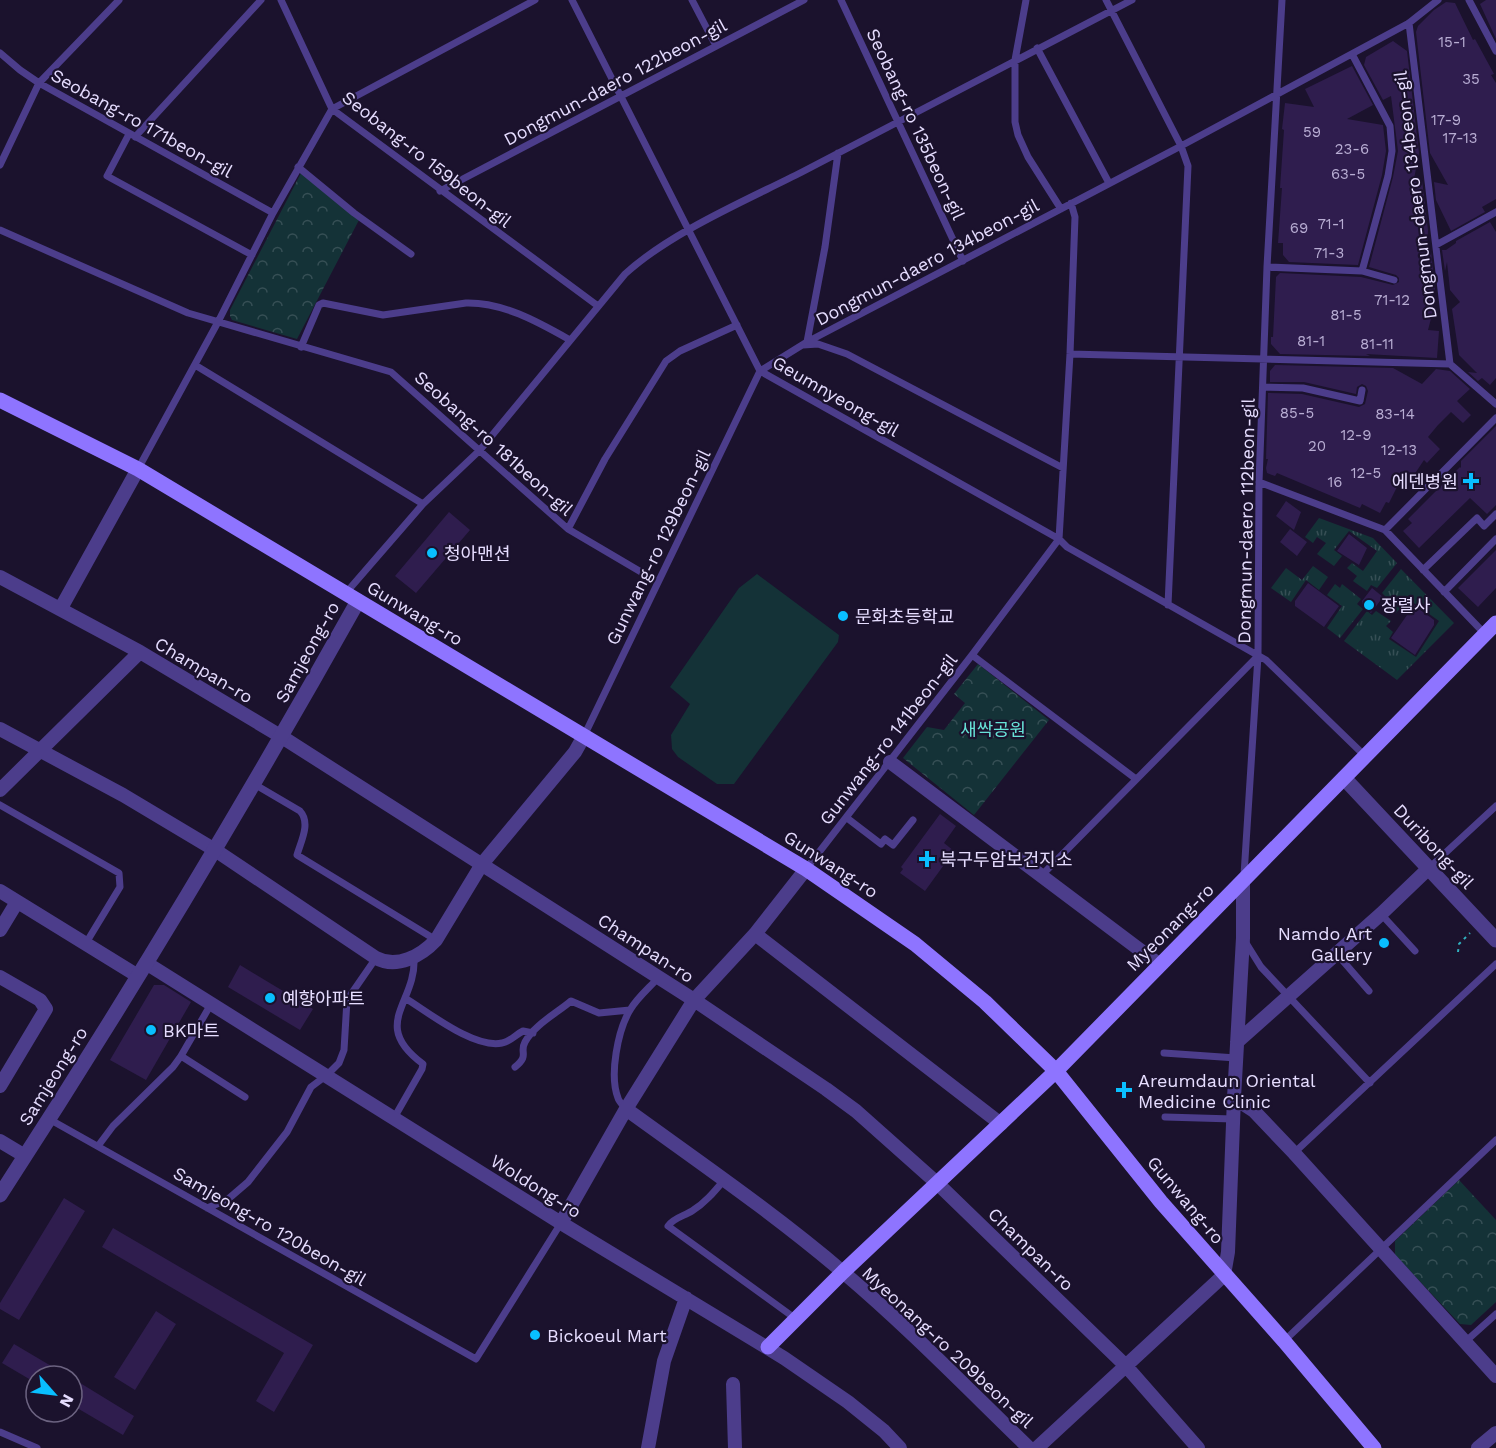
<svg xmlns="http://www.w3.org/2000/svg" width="1496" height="1448" font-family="'Work Sans','Noto Sans KR',sans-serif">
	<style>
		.grass { fill: url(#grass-tufts) }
		.park { fill: url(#park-crowns) }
		.pitch { fill: #143237 }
		.building { fill: #2f1d4e }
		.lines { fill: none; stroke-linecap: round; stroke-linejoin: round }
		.path { stroke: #31b1bf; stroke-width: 2; stroke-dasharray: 3 4.5; stroke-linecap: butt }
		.service { stroke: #4c3d8b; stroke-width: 7 }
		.minor { stroke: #4c3d8b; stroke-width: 14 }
		.tertiary { stroke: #4c3d8b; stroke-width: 15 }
		.secondary { stroke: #8e74ff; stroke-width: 15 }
		.poi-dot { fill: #09bfff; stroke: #1b122d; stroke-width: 2 }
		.labels { text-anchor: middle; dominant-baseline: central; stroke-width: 4.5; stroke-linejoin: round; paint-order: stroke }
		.number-label { font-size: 15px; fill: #b8add3 }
		.street-label { font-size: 18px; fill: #e6ddff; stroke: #1b122d }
		.poi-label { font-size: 18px; fill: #e6ddff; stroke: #1b122d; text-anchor: start }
		.park-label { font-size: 18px; fill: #67e2d7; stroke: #1b122d }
	</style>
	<defs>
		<pattern id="grass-tufts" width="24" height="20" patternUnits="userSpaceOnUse" patternTransform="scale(1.5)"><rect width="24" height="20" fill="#143237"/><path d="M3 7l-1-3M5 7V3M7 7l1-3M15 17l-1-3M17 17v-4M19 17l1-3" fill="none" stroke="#364f55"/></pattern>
		<pattern id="park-crowns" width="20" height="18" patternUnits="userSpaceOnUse" patternTransform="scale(1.5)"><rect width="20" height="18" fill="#143237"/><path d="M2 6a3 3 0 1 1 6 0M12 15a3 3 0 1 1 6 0" fill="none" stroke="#364f55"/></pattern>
	</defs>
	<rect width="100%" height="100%" fill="#1b122d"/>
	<path class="grass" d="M1319 518 1373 538 1397 563 1377 588 1371 585 1367 591 1353 581 1357 576 1347 568 1352 563 1363 571 1377 551 1349 531 1334 550 1342 556 1334 566 1317 554 1326 543 1317 537 1313 543 1305 537Z
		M1313 566 1328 577 1319 590 1306 580 1291 602 1271 588 1286 568 1302 580Z
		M1401 569 1454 623 1397 680 1344 641 1367 611 1372 615 1376 611 1391 621 1386 626 1393 632 1389 639 1416 657 1439 621 1414 603 1409 611 1402 606 1396 613 1382 603 1387 598 1382 593Z
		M1335 584 1340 588 1342 584 1361 599 1357 604 1363 609 1340 638 1327 628 1342 606 1327 595Z"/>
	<path class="park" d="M301 173 359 220 297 339 232 320 230 316V310Z
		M978 664 1049 720 974 815 903 758 927 727 944 730 965 703 954 694Z
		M1459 1180 1496 1220V1302L1471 1325 1460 1324 1395 1255V1241Z"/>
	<path class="pitch" d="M757 574 839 635 838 642 734 784H717L678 757 672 749 671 735 690 704 670 687 739 588Z"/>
	<path class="building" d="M1486 0H1496V39L1480 4Z
		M1446 2 1455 3 1473 40 1475 39 1494 74 1491 75 1496 83V199L1482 207 1485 212 1451 231 1436 200 1434 182 1448 185 1430 153 1416 32 1418 26 1434 10Z
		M1393 41 1407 51 1419 153 1414 179 1422 180 1428 230 1427 251H1431L1435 289 1430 310 1433 311 1428 330 1439 331 1437 358 1366 354 1370 356 1280 354 1271 344V337H1273L1276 277 1280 273 1361 277 1393 285 1399 282V278L1396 275 1369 267 1393 177 1398 151 1391 96 1383 100 1364 65 1366 57Z
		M1352 66 1373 105 1347 119 1383 125 1386 151 1382 175 1358 265 1289 262 1283 255V243H1278L1282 188H1280L1284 130 1282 129 1285 103 1314 107 1305 89Z
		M1490 222 1496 232V378L1490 385 1482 378 1478 381 1468 372 1477 373 1459 355 1452 309 1460 302 1450 290 1447 262 1445 271 1442 250H1446L1456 243V241Z
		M1275 365 1393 368 1422 384 1436 369 1450 371 1470 389 1457 401 1471 415 1463 423 1451 412 1438 425 1428 437 1440 449 1427 463 1424 460 1408 484 1405 483 1403 488 1398 485 1389 503 1386 502 1380 513 1362 504 1360 508 1277 473 1275 476 1267 473 1266 468 1268 459H1266L1268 393 1302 394 1359 407 1365 404 1368 391 1366 386 1362 384 1357 387 1356 394 1304 382H1270V371Z
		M1496 426V505L1487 514 1470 498 1419 548 1403 531 1412 523 1408 519 1460 467 1461 468V461Z
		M1286 501 1301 512 1294 530 1276 516Z
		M449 512 470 530 416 593 395 576Z
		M1290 529 1307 542 1297 556 1280 542Z
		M1349 534 1367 548 1359 565 1337 551Z
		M1496 550V588L1478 607 1458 588Z
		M1308 583 1339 606 1324 627 1295 606V601Z
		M1372 588 1383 597 1371 613 1362 606V601Z
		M1414 605 1434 620V625L1415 655 1391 638Z
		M940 814 956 826 944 843 954 851 925 891 900 873 903 869 901 867Z
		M240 965 313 1009 300 1030 228 987Z
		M154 985H164L191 1002 146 1080 110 1060Z
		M64 1198 85 1211 19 1320 0 1309V1303Z
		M113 1228 313 1345 274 1412 256 1401 284 1353 102 1247Z
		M156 1311 176 1324 135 1390 114 1377Z
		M14 1344 68 1376H36V1383L2 1363Z
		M72 1378 134 1416 123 1435 72 1405Z"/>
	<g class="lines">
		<path class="path" d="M1458 952 1459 944 1470 933"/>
		<path class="service" d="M281 0 332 109 598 306
			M572 0 760 371 1059 539 1067 547 1266 660 1365 756
			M692 0 716 46
			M841 0 963 261
			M1026 0 1015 60V122L1018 135 1028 157 1061 209
			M1106 0 1181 146 1188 166 1168 605
			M1469 0 1496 51
			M1409 23 1450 364
			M1037 48 1109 183
			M0 53 20 70 39 83 273 213
			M1352 54 1390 126 1392 151 1388 176 1362 271
			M129 134 107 176 252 255
			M135 137 261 0
			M0 165 39 83 119 0
			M298 167 354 213 411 254
			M440 191 804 0
			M0 230 188 313 391 372 568 529 658 582
			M1436 245 1496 212
			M1267 267 1362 271 1394 280
			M807 342 825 247 838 153
			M803 345 818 344 847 354 1063 468
			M301 347 319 305 323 303 383 315 466 303C503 302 538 322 570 340
			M1070 354 1450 364
			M1450 364 1496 404
			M195 365 423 504
			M760 371 807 342 1181 146 1409 23 1438 0
			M1264 387 1303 388 1360 401 1362 390
			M138 469 218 322 273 213 332 109 535 0
			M1259 482 1385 530 1485 634
			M568 529 605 459 666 361 680 351 737 325
			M1385 530 1496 418
			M1423 570 1477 518 1484 526 1496 514
			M1444 592 1496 539
			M345 594 423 504 480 450 625 274C671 232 747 200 802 172 912 114 1022 57 1132 0
			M972 655 1136 779
			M584 736 760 371
			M254 784 300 811C311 823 301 841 297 855L436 940
			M0 805 119 873 120 887 86 943
			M847 818 881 844 885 839 893 845 913 820
			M1429 868 1496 806
			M806 869 972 655 1059 539 1070 354 1075 217 1071 203
			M1244 875 1258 656 1259 482 1267 267 1282 0
			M1041 876 1258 656
			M1381 914 1415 951
			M1246 943 1261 967 1370 1083
			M1336 953 1369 991
			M405 998C428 1012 474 1049 502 1043 510 1042 515 1035 523 1031L533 1033
			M1164 1053 1236 1058
			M181 1056 245 1097
			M515 1067C530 1055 519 1053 525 1042 534 1025 557 1013 571 1001L599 1013 630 1010
			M626 1109C623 1105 619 1102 618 1098 609 1075 618 1030 630 1010 637 998 649 988 658 978
			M1165 1117 1233 1119
			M394 1118 422 1069 423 1064C369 1024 417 1003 414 957
			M49 1119 476 1359 561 1223
			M98 1146 113 1126 173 1067 181 1056 211 1004
			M1294 1153 1496 964
			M724 1180C714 1192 705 1203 692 1211 684 1216 673 1218 668 1226L796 1319
			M207 1208 227 1200 248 1182 287 1132 311 1087 327 1075 339 1063 344 1050 347 1000 376 958
			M1284 1341 1496 1140
			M1465 1342 1496 1314
			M0 1432 37 1448"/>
		<path class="minor" d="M0 577 140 652 282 737 694 1000 826 1089 856 1111 938 1184 1126 1366 1198 1448
			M61 608 138 469
			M0 729 123 795 215 850 376 958C397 969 421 956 436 940L482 864 575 752 584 736
			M890 762 1160 965
			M0 790 140 652
			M0 891 138 976
			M0 930 17 902
			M755 934 1001 1124
			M146 963 561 1223 784 1358 848 1402 884 1431 900 1448
			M0 977 40 1000 46 1009 0 1086
			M1237 1042 1381 914 1429 868
			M1234 1098 1254 1111 1294 1153 1496 1376
			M626 1109C699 1162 775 1214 844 1273 909 1328 968 1389 1029 1448
			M0 1141 25 1156
			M561 1223 626 1109 694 1000 755 934 806 869
			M733 1384 735 1448
			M648 1448 664 1361 686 1298
			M1037 1448 1224 1275 1228 1252 1234 1098 1243 938V881
			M1478 1448 1496 1433"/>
		<path class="tertiary" d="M1344 778 1496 940
			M0 1195C126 1001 245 803 358 601"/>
		<path class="secondary" d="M0 400 138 469 806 869 915 944 985 1002 1056 1071 1161 1202 1284 1341 1374 1448
			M768 1347 843 1272 1056 1071 1496 623"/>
	</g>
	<g class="poi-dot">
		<path d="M1468 472h6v6h6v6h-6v6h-6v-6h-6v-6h6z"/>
		<circle cx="432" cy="553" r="6"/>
		<circle cx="1369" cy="605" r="6"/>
		<circle cx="843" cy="616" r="6"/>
		<path d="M924 850h6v6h6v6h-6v6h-6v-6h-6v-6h6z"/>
		<circle cx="1384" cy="943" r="6"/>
		<circle cx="270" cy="998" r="6"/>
		<circle cx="151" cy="1030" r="6"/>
		<path d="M1121 1081h6v6h6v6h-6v6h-6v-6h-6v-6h6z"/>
		<circle cx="535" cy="1335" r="6"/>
	</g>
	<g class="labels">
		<g class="number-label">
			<text x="1452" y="42">15-1</text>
			<text x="1471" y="79">35</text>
			<text x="1446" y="120">17-9</text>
			<text x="1312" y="132">59</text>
			<text x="1460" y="138">17-13</text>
			<text x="1352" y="149">23-6</text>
			<text x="1348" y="174">63-5</text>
			<text x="1331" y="224">71-1</text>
			<text x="1299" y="228">69</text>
			<text x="1329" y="253">71-3</text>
			<text x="1392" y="300">71-12</text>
			<text x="1346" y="315">81-5</text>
			<text x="1311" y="341">81-1</text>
			<text x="1377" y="344">81-11</text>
			<text x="1297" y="413">85-5</text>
			<text x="1395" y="414">83-14</text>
			<text x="1356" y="435">12-9</text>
			<text x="1317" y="446">20</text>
			<text x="1399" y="450">12-13</text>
			<text x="1366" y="473">12-5</text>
			<text x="1335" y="482">16</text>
		</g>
		<g class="street-label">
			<text transform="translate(615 82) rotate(-28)">Dongmun-daero 122beon-gil</text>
			<text transform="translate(142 123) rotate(29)">Seobang-ro 171beon-gil</text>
			<text transform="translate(916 124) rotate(65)">Seobang-ro 135beon-gil</text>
			<text transform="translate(427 159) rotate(38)">Seobang-ro 159beon-gil</text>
			<text transform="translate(1415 195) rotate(-97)">Dongmun-daero 134beon-gil</text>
			<text transform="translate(927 262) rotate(-28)">Dongmun-daero 134beon-gil</text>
			<text transform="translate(836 396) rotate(30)">Geumnyeong-gil</text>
			<text transform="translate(494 443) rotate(42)">Seobang-ro 181beon-gil</text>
			<text transform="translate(1246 521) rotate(-89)">Dongmun-daero 112beon-gil</text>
			<text transform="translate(658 547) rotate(-64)">Gunwang-ro 129beon-gil</text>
			<text transform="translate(415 613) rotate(31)">Gunwang-ro</text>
			<text transform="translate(307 652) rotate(-61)">Samjeong-ro</text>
			<text transform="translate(204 670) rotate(31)">Champan-ro</text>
			<text transform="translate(888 739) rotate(-52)">Gunwang-ro 141beon-gil</text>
			<text transform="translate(1434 846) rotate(47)">Duribong-gil</text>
			<text transform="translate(831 864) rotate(33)">Gunwang-ro</text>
			<text transform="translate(1170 927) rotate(-45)">Myeonang-ro</text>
			<text transform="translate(646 948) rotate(33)">Champan-ro</text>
			<text transform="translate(53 1076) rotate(-58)">Samjeong-ro</text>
			<text transform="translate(536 1186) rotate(32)">Woldong-ro</text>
			<text transform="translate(1186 1200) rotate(50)">Gunwang-ro</text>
			<text transform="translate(270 1226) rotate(30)">Samjeong-ro 120beon-gil</text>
			<text transform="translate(1031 1249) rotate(44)">Champan-ro</text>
			<text transform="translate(948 1347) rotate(43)">Myeonang-ro 209beon-gil</text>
		</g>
		<g class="poi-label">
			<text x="1458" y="481" text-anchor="end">에덴병원</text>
			<text x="444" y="553">청아맨션</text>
			<text x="1381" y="605">장렬사</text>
			<text x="855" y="616">문화초등학교</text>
			<text x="940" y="859">북구두암보건지소</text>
			<text x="1372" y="933" text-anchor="end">Namdo Art<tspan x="1372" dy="21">Gallery</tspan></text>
			<text x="282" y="998">예향아파트</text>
			<text x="163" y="1030">BK마트</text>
			<text x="1138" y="1080">Areumdaun Oriental<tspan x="1138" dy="21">Medicine Clinic</tspan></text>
			<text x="547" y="1335">Bickoeul Mart</text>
		</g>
		<g class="park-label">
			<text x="993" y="729">새싹공원</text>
		</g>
	</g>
	<g transform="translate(54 1394) rotate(118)"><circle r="28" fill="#1b122d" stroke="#6c6381" stroke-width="1.5"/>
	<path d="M0-4.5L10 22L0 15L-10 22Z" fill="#09bfff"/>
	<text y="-9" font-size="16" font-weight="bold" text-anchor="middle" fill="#e6ddff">N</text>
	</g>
</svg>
